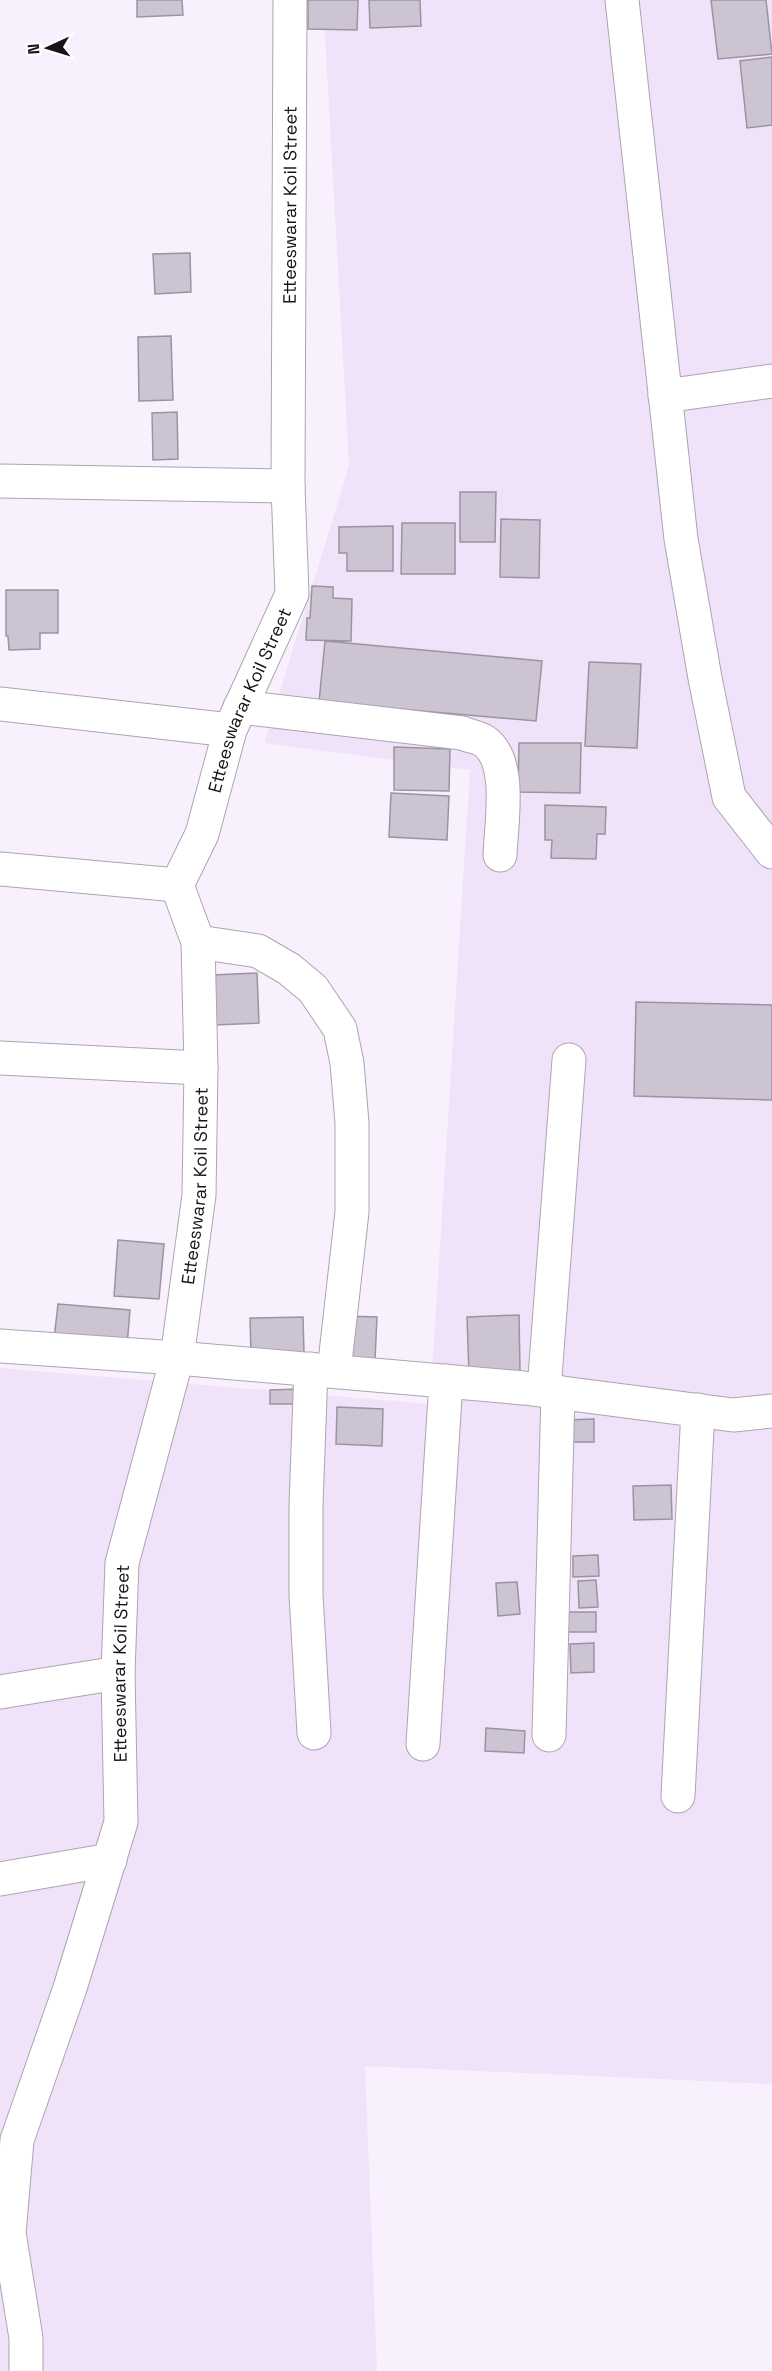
<svg xmlns="http://www.w3.org/2000/svg" width="772" height="2371" font-family="'Space Grotesk',sans-serif">
	<style>
		.built { fill: #f0e3f9 }
		.building { fill: #ccc4d2; stroke: #9b93a1; stroke-width: 1.5 }
		.lines { fill: none; stroke-linecap: round; stroke-linejoin: round }
		.minor-casing { stroke: #aca4b2; stroke-width: 35 }
		.minor { stroke: #fff; stroke-width: 33 }
		.labels { text-anchor: middle; dominant-baseline: central; stroke-width: 6; stroke-linejoin: round; paint-order: stroke }
		.street-label { font-size: 18px; fill: #171419; stroke: #fff }
	</style>
	<rect width="100%" height="100%" fill="#f8f1fd"/>
	<path class="built" d="M323 0H772V2084L365 2066 377 2371H0V1368L430 1404 470 770 264 743 349 466Z"/>
	<path class="building" d="M137 0H182L183 15 137 17Z
		M308 0H358L357 30 308 29Z
		M369 0H420L421 26 370 28Z
		M711 0H766L772 54 718 59Z
		M772 57V125L747 128 740 61Z
		M190 253 191 292 155 294 153 254Z
		M171 336 173 400 139 401 138 337Z
		M177 412 178 459 153 460 152 413Z
		M460 492H496L495 542H460Z
		M501 519 540 520 539 578 500 577Z
		M402 523H455V574H401Z
		M393 526V571H347V553H339V527Z
		M312 586 333 587V598L352 599 351 641 306 640 307 618H310Z
		M6 590H58V633H40V649L9 650 8 636H6Z
		M325 641 542 661 536 721 319 702Z
		M589 662 641 664 637 748 585 746Z
		M519 743H581L580 793 518 792Z
		M394 747 450 749 449 791 394 790Z
		M391 793 449 796 447 840 389 837Z
		M545 805 606 807 605 834H597L596 859 551 858 552 840H545Z
		M257 973 259 1023 215 1025 212 975Z
		M636 1002 772 1005V1100L634 1096Z
		M118 1240 164 1244 159 1299 114 1296Z
		M58 1304 130 1310 127 1346 54 1339Z
		M519 1315 520 1371 469 1373 467 1317Z
		M344 1316 377 1317 375 1360 342 1359Z
		M303 1317 304 1353 251 1355 250 1318Z
		M299 1389V1404H270V1390Z
		M337 1407 383 1409 382 1446 336 1444Z
		M594 1419V1442H566L565 1420Z
		M671 1485 672 1519 634 1520 633 1486Z
		M598 1555 599 1576 573 1577V1556Z
		M596 1580 598 1607 579 1608 578 1581Z
		M517 1582 520 1614 498 1616 496 1583Z
		M568 1612H596V1632H568Z
		M594 1643V1672L571 1673 570 1644Z
		M486 1728 525 1731 524 1753 485 1751Z"/>
	<g class="lines">
		<g class="minor-casing">
			<g id="minor">
				<path d="M622 0 681 539 705 678 729 797 772 852"/>
				<path d="M665 396 772 381"/>
				<path d="M0 481 288 486"/>
				<path d="M0 704 230 730"/>
				<path d="M240 707 462 733C468 736 478 737 484 741 513 761 501 824 500 855"/>
				<path d="M0 869 177 885"/>
				<path d="M198 942 258 951 289 969 313 989 340 1029 347 1063 352 1123V1212L334 1371"/>
				<path d="M0 1058 201 1068"/>
				<path d="M0 1346 177 1358 524 1388 733 1415 772 1411"/>
				<path d="M311 1369 306 1505V1595L314 1733"/>
				<path d="M544 1390 569 1060"/>
				<path d="M0 1692 118 1673"/>
				<path d="M549 1735 558 1392"/>
				<path d="M423 1744 446 1381"/>
				<path d="M678 1796 698 1410"/>
				<path d="M0 1879 110 1860"/>
				<path id="s1" d="M26 2371V2338L9 2233 17 2140 70 1988 121 1822 118 1673 122 1563 177 1358 199 1195 201 1068 198 942 177 885 202 834 230 730 292 594 288 486 290 0"/>
			</g>
		</g>
		<use href="#minor" class="minor"/>
	</g>
	<g class="labels">
		<g class="street-label">
			<text stroke="none"><textPath href="#s1" startOffset="2220">Etteeswarar Koil Street</textPath></text>
			<text stroke="none"><textPath href="#s1" startOffset="1716">Etteeswarar Koil Street</textPath></text>
			<text stroke="none"><textPath href="#s1" startOffset="1212">Etteeswarar Koil Street</textPath></text>
			<text stroke="none"><textPath href="#s1" startOffset="726">Etteeswarar Koil Street</textPath></text>
		</g>
	</g>
	<g transform="translate(48 48) rotate(266)" stroke="#ffffff" stroke-width="4.5" paint-order="stroke">
	<path d="M0-4.5L10 22L0 15L-10 22Z" fill="#171419"/>
	<text y="-9" font-size="16" font-weight="bold" text-anchor="middle" fill="#171419">N</text>
	</g>
</svg>
